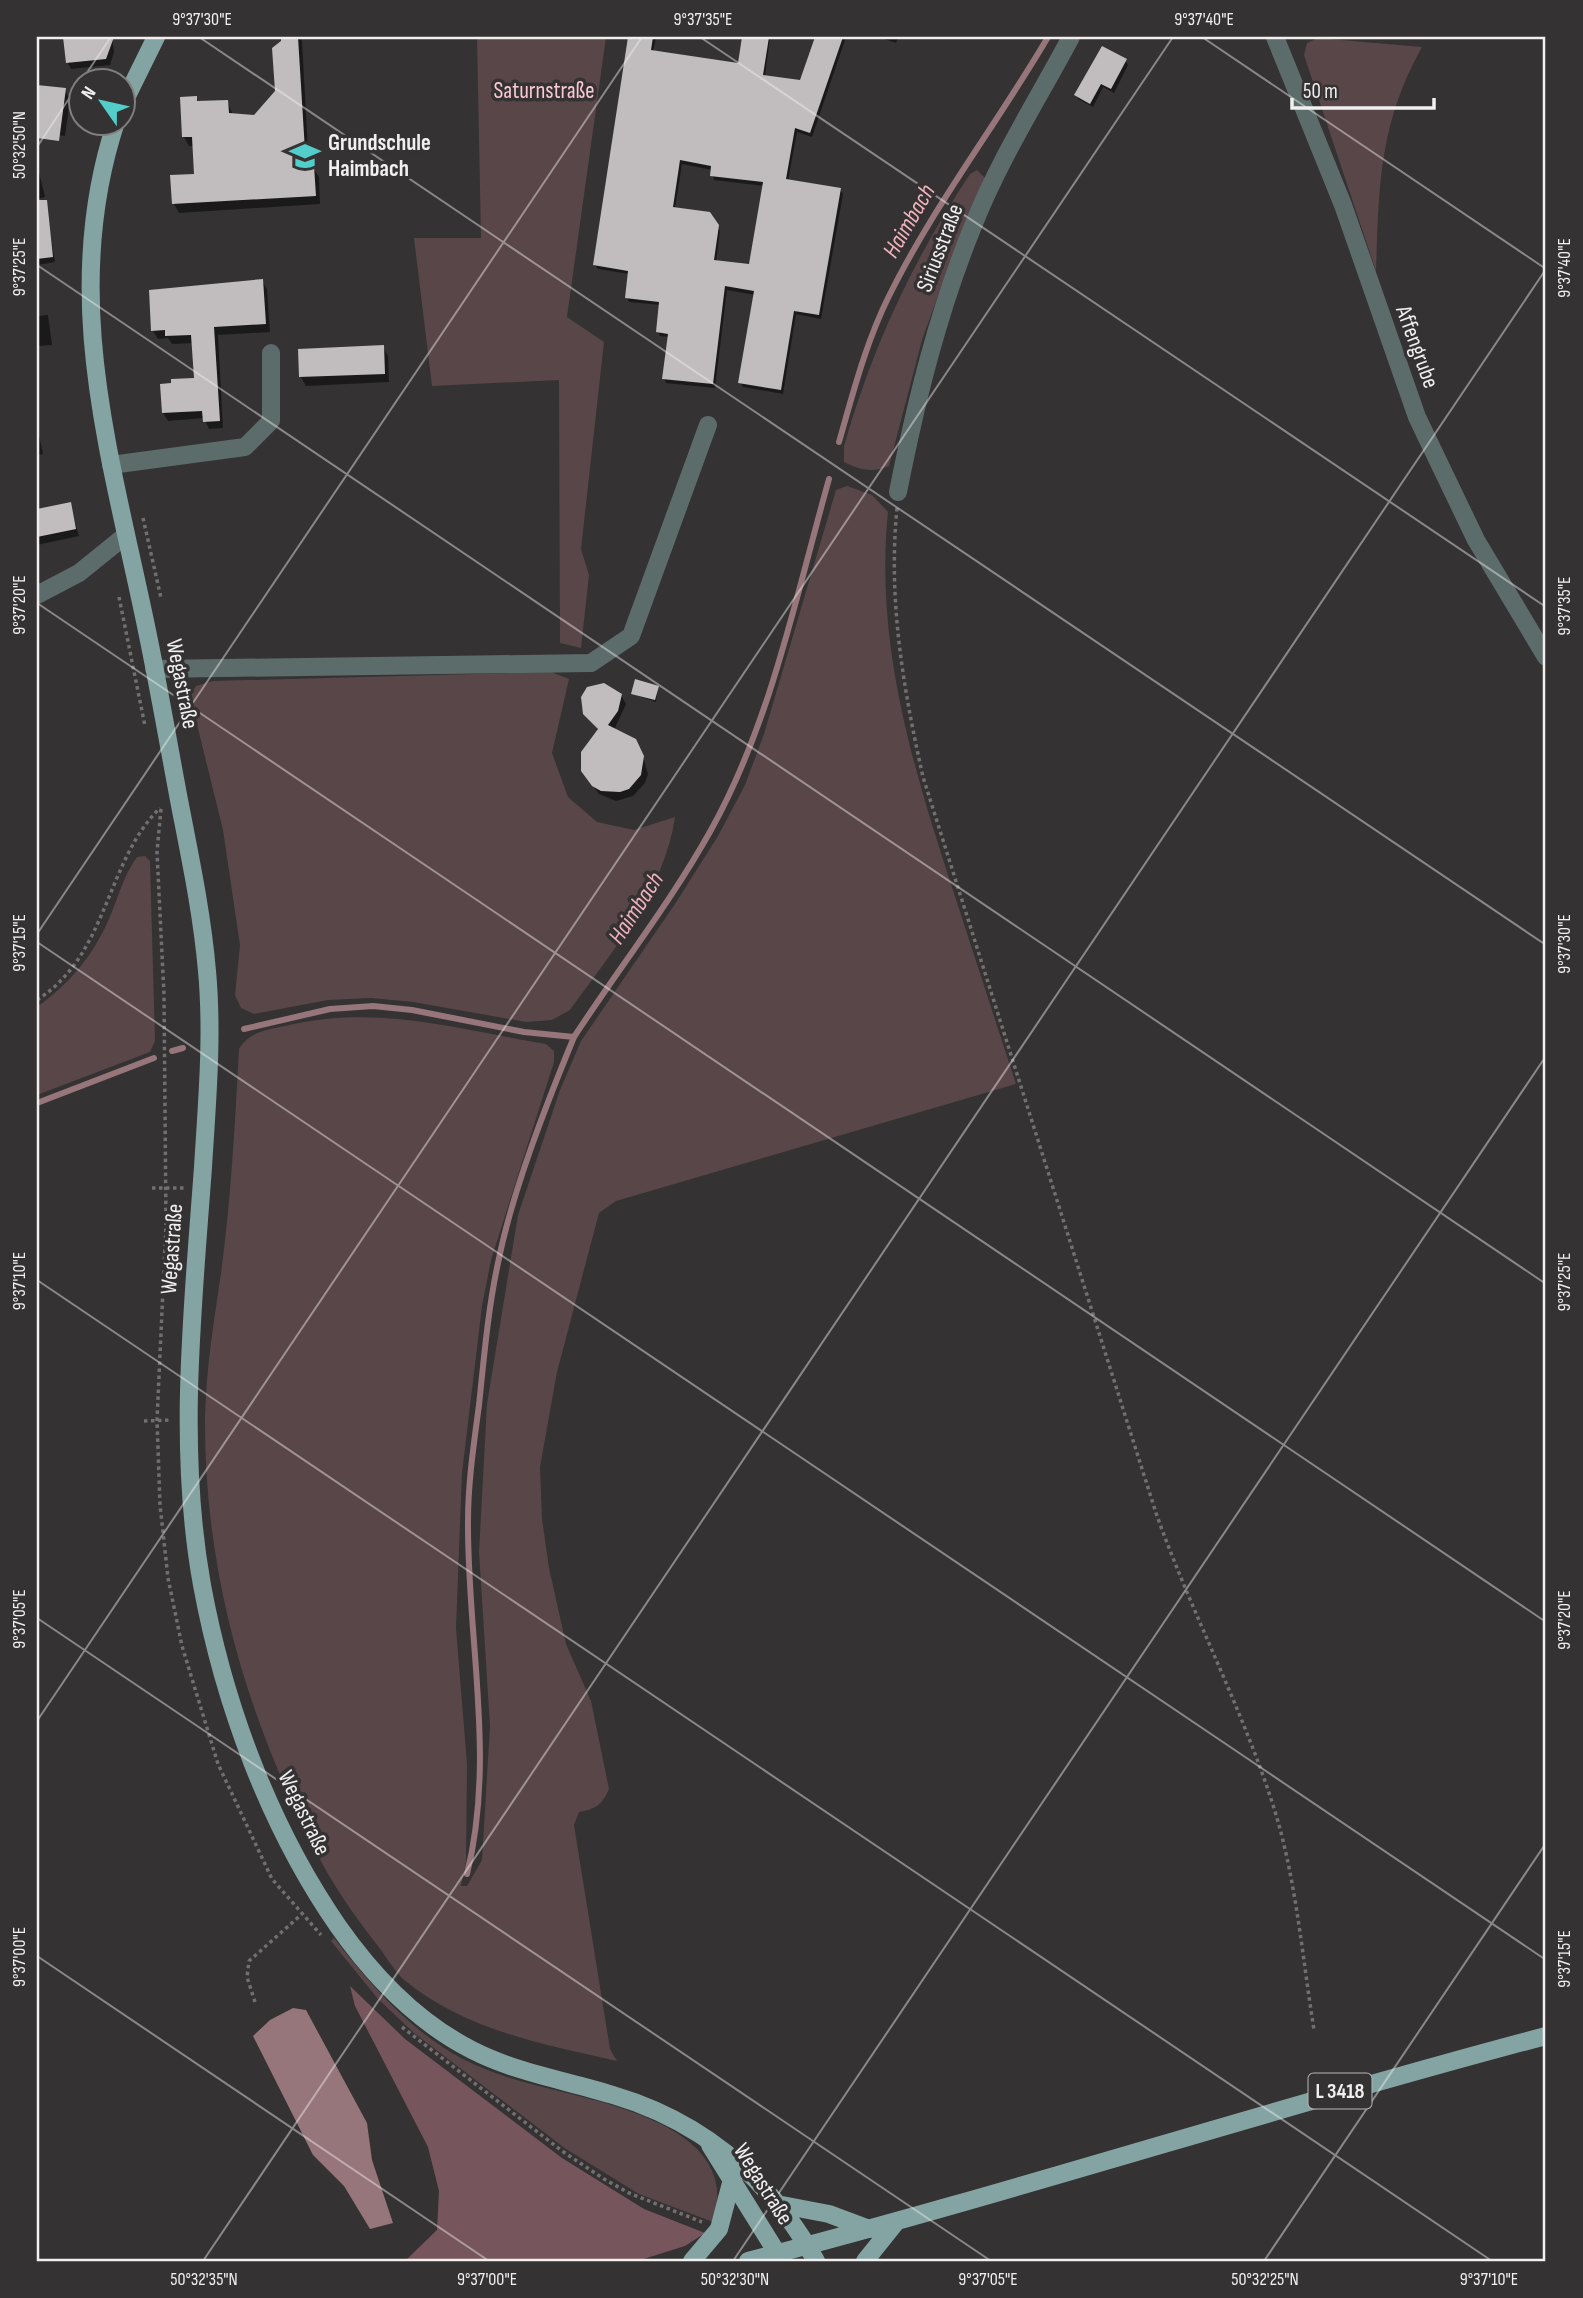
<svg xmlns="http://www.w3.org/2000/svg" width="1583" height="2298" font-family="'Sofia Sans Condensed',sans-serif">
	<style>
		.green { fill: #594649 }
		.forest { fill: #76565c }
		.water { fill: #96757b }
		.shadow { fill: #0007; fill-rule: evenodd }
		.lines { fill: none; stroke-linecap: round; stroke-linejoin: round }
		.stream { stroke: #96757b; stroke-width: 6 }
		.building { fill: #c1bdbe; fill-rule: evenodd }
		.path { stroke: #716f6f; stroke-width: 3.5; stroke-dasharray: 3.5 3.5; stroke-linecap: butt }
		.minor { stroke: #5c6c6b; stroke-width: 18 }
		.major { stroke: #83a4a2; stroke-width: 18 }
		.ticks { fill: none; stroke: #f1efef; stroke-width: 2; stroke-opacity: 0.45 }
		.labels { text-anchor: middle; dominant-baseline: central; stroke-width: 7; stroke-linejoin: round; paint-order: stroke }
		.shield { fill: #343232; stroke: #b8b6b6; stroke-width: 2 }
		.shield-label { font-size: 21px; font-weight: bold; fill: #f1efef }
		.park-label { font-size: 23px; fill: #fbc9d2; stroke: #343232 }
		.poi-label { font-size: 23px; font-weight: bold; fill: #f1efef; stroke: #343232; text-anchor: start }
		.street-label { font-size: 23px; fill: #f1efef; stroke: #343232 }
		.water-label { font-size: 24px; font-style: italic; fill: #f0b3be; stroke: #343232 }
		.neatline { fill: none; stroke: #f1efef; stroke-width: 2.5 }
		.ticks-label { font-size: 18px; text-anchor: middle; fill: #f1efef }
	</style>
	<rect width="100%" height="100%" fill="#343232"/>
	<path class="green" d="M477 37H606L567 317 604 342 581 549 589 575 581 648 560 643 559 380 432 386 414 238H481Z
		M1318 38 1422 47C1379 124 1379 185 1376 271L1304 55 1307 43Z
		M977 170 985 178 966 219 922 340 889 466C872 473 860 470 844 462V446C873 345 912 262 970 174Z
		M847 486 872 495 888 512C875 640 911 761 950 881 972 949 994 1016 1016 1084L616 1201 599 1213 557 1372 540 1467 542 1519 549 1568 566 1644 591 1701 609 1789C602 1805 596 1809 579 1812L574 1825 610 2049 617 2061C542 2044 464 2030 403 1979 395 1971 388 1960 381 1950 360 1923 340 1896 323 1865 249 1725 204 1577 205 1418 206 1368 214 1321 221 1273 231 1199 235 1123 239 1049 249 1032 266 1030 285 1026 377 1004 455 1029 546 1044L554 1051V1062L491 1260 482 1306 462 1473 456 1628 467 1764 466 1863 461 1886H467L482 1860 490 1726 479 1552 487 1404 518 1215 560 1090 581 1041 675 904 718 836 745 785 764 734 836 490Z
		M551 672 569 679 552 753 568 797 597 822 634 830 675 817C665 889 612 952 570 1010L552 1020 526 1022 413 1002 371 998 328 1000 254 1014 241 1008 235 995 240 945 223 830 190 696 196 686 213 681Z
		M145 856 150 861 155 1041 150 1052 37 1095V1007C69 984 92 957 108 921 118 899 123 876 137 857Z
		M334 1938C370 1984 409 2030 461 2058 483 2069 507 2078 531 2084 597 2102 745 2124 713 2222L639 2194 566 2149 414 2033 378 1999 331 1941Z"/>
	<path class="forest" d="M350 1986 405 2039 562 2158 644 2209 705 2233 685 2246 637 2261H405L437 2230 439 2191 428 2147 355 2006Z"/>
	<path class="water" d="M293 2008 306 2010 367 2123 372 2160 393 2223 370 2229 344 2186 313 2155 253 2036 270 2020Z"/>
	<path class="shadow" d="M65 37H112L114 52 110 65 71 69 67 62Z
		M283 37H299L302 41 309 168H313L319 177 320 204 179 213 174 204 196 175 194 146H189L184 137 196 98 199 103 227 101 233 115 255 117 277 91Z
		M629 37H656L653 52 739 65 744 37H770L765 77 801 82 817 37H846L812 137 797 132 788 181 840 190 843 194 821 319 796 314 783 394 743 387 740 382 755 295 727 290 715 388 666 383 664 378 669 337 660 336 658 332 661 305 629 302 627 297 629 274 598 269 595 265ZM682 164 712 170 714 180 764 186 750 266 716 262 720 231 717 226 675 209Z
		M878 37H898L896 43Z
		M1125 60 1128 65 1114 93 1103 87 1093 107 1078 99 1076 95Z
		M37 87 64 90 70 99 65 136 37 132Z
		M37 164 45 197 37 199Z
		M49 225 55 262 37 265V227Z
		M262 281 267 289 270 332 218 335 223 428 209 429 204 418 168 421 163 413 196 380 194 343 172 344 168 338 158 339 153 331Z
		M48 315 52 345 37 346V316Z
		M383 347 388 356 389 382 306 386 301 377Z
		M37 426 43 454 37 455Z
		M70 504 79 536 37 545V511Z
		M658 687 656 702 633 694Z
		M621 695 626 704 614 730 640 747 648 774 645 783 633 796 616 801 599 794 588 779 599 731 585 713Z"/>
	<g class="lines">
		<path class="stream" d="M839 442C853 393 866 342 889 296 934 205 997 124 1048 37
			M244 1029 330 1009 373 1006 412 1010 524 1032 574 1037C619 968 671 902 711 830 771 722 796 596 829 479
			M172 1051 183 1048
			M37 1103 154 1058
			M467 1874C496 1758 467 1638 468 1521 468 1482 474 1443 479 1405 484 1358 488 1309 498 1263 512 1192 546 1105 574 1037"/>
	</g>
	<path class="building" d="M63 37H114L106 59 66 63Z
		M281 37H298L306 167 314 166 316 196 172 204 170 175 194 174 192 137H182L180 97 197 96V101L228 100 229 113 254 115 275 91 272 48 281 41Z
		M628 37H653L651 50 738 63 742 37H769L763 75 800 80 815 37H843L810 133 795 128 786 179 841 188 819 315 794 311 781 390 738 383 754 291 725 286 713 384 662 379 668 334 656 332 659 302 625 298 628 271 593 265ZM680 160 711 166 710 176 763 182 749 264 714 260 719 225 710 212 673 207Z
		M1102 46 1127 59 1111 89 1101 84 1090 104 1074 95Z
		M37 85 66 88 59 141 37 138Z
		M37 200H47L53 257 37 259Z
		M263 279 266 324 214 327 220 421 203 422 202 411 162 413 160 384 171 383V379L194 378 191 335 165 336V330L151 331 149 290Z
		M384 345 385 374 299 377 298 349Z
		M71 502 76 529 37 537V509Z
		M635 679 659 686 655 700 631 694Z
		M604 683 622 694 618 711 608 725 636 739 644 756 641 775 629 789 620 792 601 791 592 786 581 771V752L598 729 583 714 581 697 587 687Z"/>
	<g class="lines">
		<path class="path" d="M897 508C888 600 903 687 923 777L1156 1513C1191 1612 1241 1705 1273 1805 1296 1877 1302 1955 1314 2030
			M143 518 161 598
			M119 597 145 726
			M161 809 157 852 164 995 166 1224 157 1420 160 1505 168 1578 182 1646 218 1764 272 1879 321 1935
			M37 1000C109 954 105 862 160 808
			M152 1188H185
			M144 1421 172 1420
			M255 2002 247 1977 249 1961 302 1914
			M402 2027 562 2151 604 2179 629 2193 702 2222"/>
		<path class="minor" d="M1275 37 1343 205 1417 417 1476 540 1546 657
			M111 465 245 447 271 421V353
			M898 492C916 401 938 312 973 226 999 160 1038 99 1071 37
			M37 595 79 573 126 535
			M154 669 591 663 631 636 708 425"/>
		<path class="major" d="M122 106 156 37
			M116 122C61 288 107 443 142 607 156 671 167 736 179 800 190 857 202 913 207 971 213 1036 207 1102 203 1167 193 1306 177 1447 202 1585 224 1704 269 1826 338 1926 373 1976 417 2022 472 2050 517 2073 565 2080 613 2095 704 2122 770 2179 816 2261
			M710 2145 782 2261
			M782 2205 829 2214 869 2229
			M692 2261 719 2229 731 2183
			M748 2261C1016 2192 1279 2106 1546 2036
			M865 2261 897 2221"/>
	</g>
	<path class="ticks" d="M199 37 1546 945M700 37 1546 607M1202 37 1546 269M82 80 111 37M37 147 80 82M37 265 1546 1284M37 603 1546 1622M37 934 642 37M37 942 1546 1960M37 1280 1492 2261M37 1618 991 2261M37 1721 1173 37M37 1956 489 2261M203 2261 1546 269M733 2261 1546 1056M1264 2261 1546 1843"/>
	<defs>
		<g id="school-bare" transform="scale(2.415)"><path d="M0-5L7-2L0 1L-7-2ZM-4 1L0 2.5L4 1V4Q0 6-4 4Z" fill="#53cdca" stroke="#343232" stroke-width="2.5" paint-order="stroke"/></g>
	</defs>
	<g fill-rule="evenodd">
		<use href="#school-bare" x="305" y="156"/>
	</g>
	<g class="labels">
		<rect class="shield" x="1308.5" y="2073.5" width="63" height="35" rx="5"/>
		<g class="shield-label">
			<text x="1340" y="2091">L 3418</text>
		</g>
		<g class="park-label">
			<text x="544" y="91">Saturnstraße</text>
		</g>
		<g class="poi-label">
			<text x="328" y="143">Grundschule<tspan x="328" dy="26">Haimbach</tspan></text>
		</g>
		<g class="street-label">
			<text transform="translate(940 248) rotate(-69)">Siriusstraße</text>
			<text transform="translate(1417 347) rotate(70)">Affengrube</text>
			<text transform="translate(182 684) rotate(79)">Wegastraße</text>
			<text transform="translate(172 1249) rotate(-86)">Wegastraße</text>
			<text transform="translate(304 1813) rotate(64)">Wegastraße</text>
			<text transform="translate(763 2184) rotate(58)">Wegastraße</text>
		</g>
		<g class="water-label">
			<text transform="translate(909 221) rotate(-60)">Haimbach</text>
			<text transform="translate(636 908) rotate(-57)">Haimbach</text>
		</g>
	</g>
	<rect width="1583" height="2298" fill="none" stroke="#343232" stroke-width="77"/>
	<g transform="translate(102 102) rotate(304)"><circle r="33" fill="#343232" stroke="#807e7e" stroke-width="2"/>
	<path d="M0-5L12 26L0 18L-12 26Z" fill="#53cdca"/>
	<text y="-10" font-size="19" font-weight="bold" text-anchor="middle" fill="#f1efef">N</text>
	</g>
	<path d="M1292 98v10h142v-10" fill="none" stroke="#f1efef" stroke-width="3.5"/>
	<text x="1303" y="98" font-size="21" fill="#f1efef" stroke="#343232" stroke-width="5" paint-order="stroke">50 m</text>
	<rect x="38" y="38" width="1506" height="2222" class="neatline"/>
	<g class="ticks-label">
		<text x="202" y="25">9°37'30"E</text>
		<text x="703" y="25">9°37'35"E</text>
		<text x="1204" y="25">9°37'40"E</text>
		<text transform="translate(19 145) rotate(-90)" y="6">50°32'50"N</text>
		<text transform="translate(19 267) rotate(-90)" y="6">9°37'25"E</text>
		<text transform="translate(1564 268) rotate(-90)" y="6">9°37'40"E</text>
		<text transform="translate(19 605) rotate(-90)" y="6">9°37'20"E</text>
		<text transform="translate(1564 606) rotate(-90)" y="6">9°37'35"E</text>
		<text transform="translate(19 943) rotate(-90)" y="6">9°37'15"E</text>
		<text transform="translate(1564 944) rotate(-90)" y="6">9°37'30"E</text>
		<text transform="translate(19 1281) rotate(-90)" y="6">9°37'10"E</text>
		<text transform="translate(1564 1282) rotate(-90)" y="6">9°37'25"E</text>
		<text transform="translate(19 1619) rotate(-90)" y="6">9°37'05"E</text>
		<text transform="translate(1564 1620) rotate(-90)" y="6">9°37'20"E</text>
		<text transform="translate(19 1957) rotate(-90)" y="6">9°37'00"E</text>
		<text transform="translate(1564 1959) rotate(-90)" y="6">9°37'15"E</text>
		<text x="204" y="2285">50°32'35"N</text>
		<text x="487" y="2285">9°37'00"E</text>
		<text x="735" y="2285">50°32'30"N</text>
		<text x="988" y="2285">9°37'05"E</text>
		<text x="1265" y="2285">50°32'25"N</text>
		<text x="1489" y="2285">9°37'10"E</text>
	</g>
</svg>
